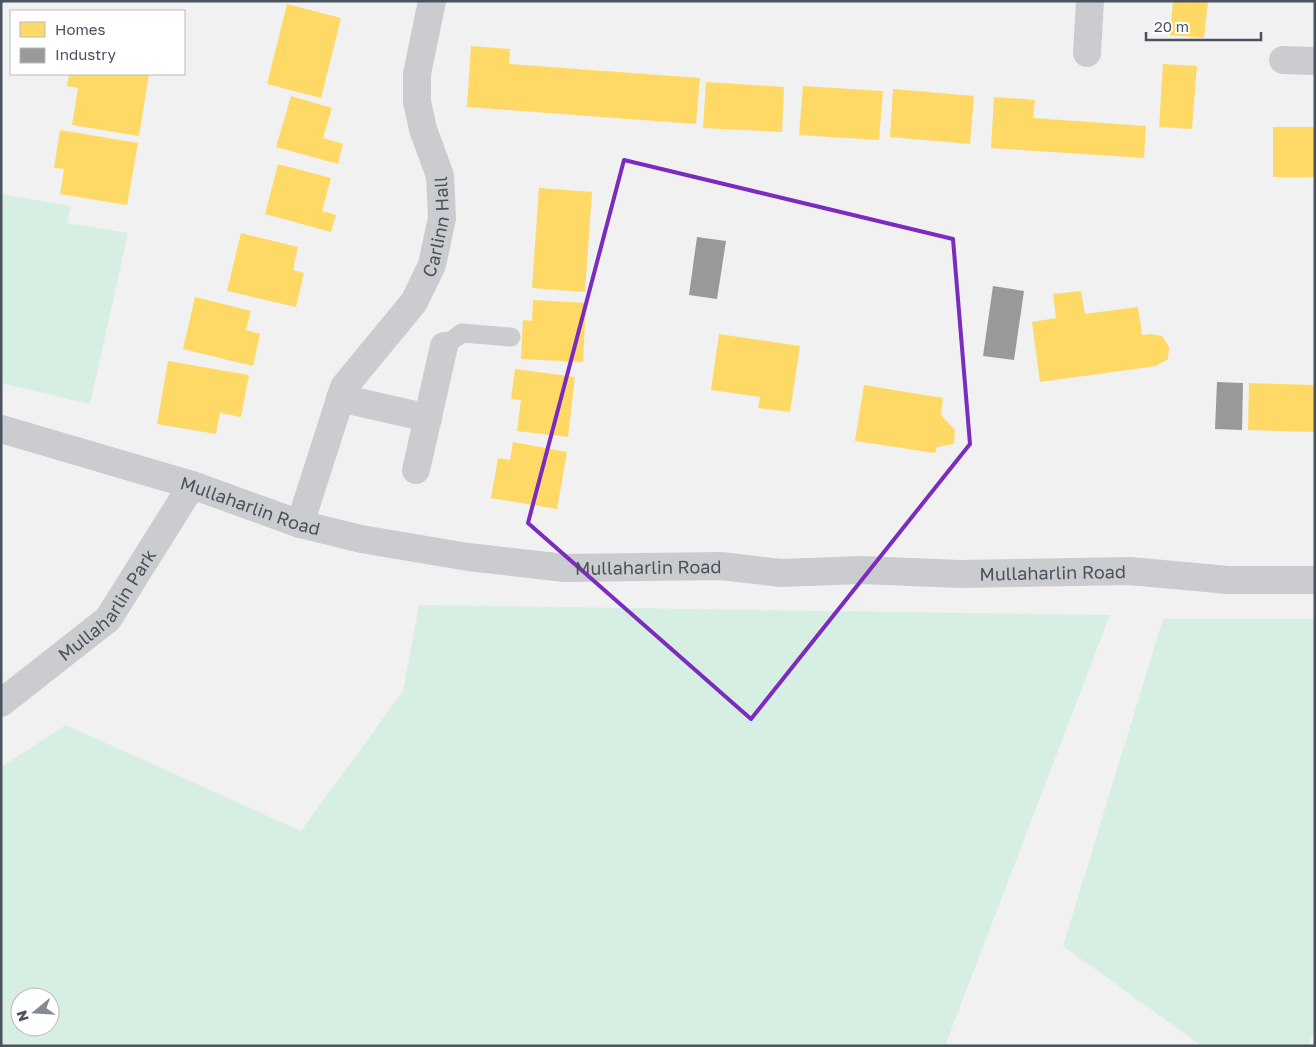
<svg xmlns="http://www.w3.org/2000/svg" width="1316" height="1047" font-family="'Golos Text',sans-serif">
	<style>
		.green { fill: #d7efe2; fill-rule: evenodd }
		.homes { fill: #ffd966 }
		.industry { fill: #999 }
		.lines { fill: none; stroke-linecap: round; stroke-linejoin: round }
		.lane { stroke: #cbcccf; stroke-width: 19 }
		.street { stroke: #cbcccf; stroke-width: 28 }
		.marked { fill: none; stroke: #7b2cbf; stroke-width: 4; stroke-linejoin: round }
		.labels { text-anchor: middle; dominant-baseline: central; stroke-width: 5; stroke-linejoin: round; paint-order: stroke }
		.street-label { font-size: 18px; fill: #49525d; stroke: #fff }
	</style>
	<rect width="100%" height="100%" fill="#f1f1f1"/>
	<path class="green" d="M1 194 71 206 67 223 128 233 90 404 1 383Z
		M419 605 1110 615 945 1046H1V767L66 725 301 831 403 691ZM20 997H50V1027H20Z
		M1163 619H1315V1031L1307 1046H1202L1063 946Z"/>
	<path class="homes" d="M1173 1H1208L1204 38 1170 35Z
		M287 4 341 18 321 98 267 84Z
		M471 46 510 49 509 64 700 78 696 124 467 107Z
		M1163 64 1197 66 1192 129 1159 127Z
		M69 74H149L139 136 72 125 78 88 67 86Z
		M706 82 784 87 782 132 703 128Z
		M803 86 883 91 879 140 799 135Z
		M893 89 974 96 970 144 890 137Z
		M291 96 332 108 323 138 343 144 338 164 276 147Z
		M994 97 1035 100 1033 118 1146 126 1144 158 991 148Z
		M1273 127H1315V177H1273Z
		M60 130 138 143 127 205 60 194 64 169 54 168Z
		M278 164 331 178 322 211 336 215 331 232 265 214Z
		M539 188 592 192 585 292 532 288Z
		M241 233 298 247 293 270 304 273 296 307 227 291Z
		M1081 291 1085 314 1138 307 1142 335 1151 334 1162 336 1169 347 1168 359 1156 366 1040 382 1032 322 1056 318 1053 294Z
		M195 297 251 311 246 330 260 334 253 366 183 349Z
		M533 300 586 303 583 362 521 359 523 320 532 321Z
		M719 334 800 346 790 412 758 408 760 397 711 390Z
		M168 361 249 375 241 417 220 413 216 434 157 424Z
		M515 369 575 377 568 437 517 431 521 400 511 399Z
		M1249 383 1315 385V432L1248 430Z
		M864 385 943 398 941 415 955 430 954 444 937 447 935 453 855 441Z
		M513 442 567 452 557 509 491 498 498 458 510 460Z"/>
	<path class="industry" d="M697 237 726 241 717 299 689 295Z
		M993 286 1024 291 1014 360 983 356Z
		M1217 382 1243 383 1242 430 1215 429Z"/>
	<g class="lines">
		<path class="lane" d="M444 346 462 333 511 337"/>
		<g class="street">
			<path d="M1087 53 1090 1"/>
			<path d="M1283 60 1315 61"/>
			<path d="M340 398 428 418"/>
			<path id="s1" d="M1 429 192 485 300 524 361 539 468 557 565 568 721 566 781 573 862 570 960 574 1130 571 1228 580H1315"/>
			<path d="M416 470 444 346"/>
			<path id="s2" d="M300 524 344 387 414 302 432 265 442 218 440 176 423 129 417 102V74L432 1"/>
			<path id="s3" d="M1 703 108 619 192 485"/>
		</g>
	</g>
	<path class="marked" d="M624 160 953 239 970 444 751 719 528 523Z"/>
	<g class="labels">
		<g class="street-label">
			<text stroke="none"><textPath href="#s2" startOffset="334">Carlinn Hall</textPath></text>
			<text stroke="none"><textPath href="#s1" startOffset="261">Mullaharlin Road</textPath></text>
			<text stroke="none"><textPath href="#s1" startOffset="666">Mullaharlin Road</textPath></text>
			<text stroke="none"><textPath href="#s1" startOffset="1071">Mullaharlin Road</textPath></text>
			<text stroke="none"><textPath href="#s3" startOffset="146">Mullaharlin Park</textPath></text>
		</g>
	</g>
	<rect width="1316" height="1047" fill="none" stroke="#49525d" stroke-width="5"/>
	<rect x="10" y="10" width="175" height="65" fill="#ffffff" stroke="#b6babe"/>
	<rect x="20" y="22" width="25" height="15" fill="#ffd966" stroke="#b6babe"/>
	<text x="55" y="35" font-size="15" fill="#49525d">Homes</text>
	<rect x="20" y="48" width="25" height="15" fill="#999999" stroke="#b6babe"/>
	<text x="55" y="60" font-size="15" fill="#49525d">Industry</text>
	<g transform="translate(35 1012) rotate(252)"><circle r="24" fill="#ffffff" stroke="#b6babe"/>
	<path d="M0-4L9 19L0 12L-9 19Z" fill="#848a91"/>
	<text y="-8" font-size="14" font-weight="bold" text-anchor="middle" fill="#49525d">N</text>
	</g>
	<path d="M1146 32v8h115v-8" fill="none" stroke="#49525d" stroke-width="2.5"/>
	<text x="1154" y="32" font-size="15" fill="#49525d" stroke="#ffffff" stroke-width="4" paint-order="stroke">20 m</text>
</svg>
